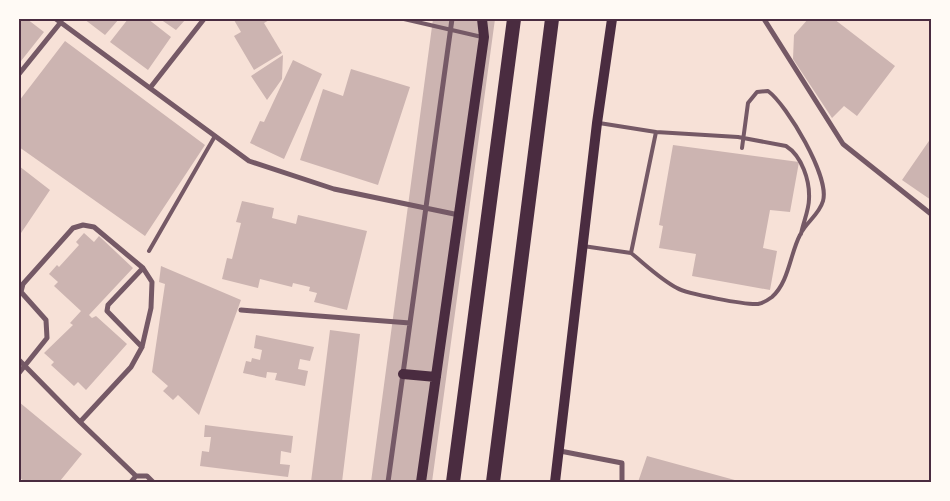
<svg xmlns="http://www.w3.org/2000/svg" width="950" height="501" font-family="'Noto Sans',sans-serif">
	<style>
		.building { fill: #ccb4b1 }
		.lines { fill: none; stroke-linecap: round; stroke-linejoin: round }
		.service { stroke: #755966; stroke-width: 4 }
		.minor { stroke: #755966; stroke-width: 5 }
		.secondary { stroke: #4a2c40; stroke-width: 10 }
		.trunk { stroke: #4a2c40; stroke-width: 14 }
		.neatline { fill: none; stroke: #4a2c40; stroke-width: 2 }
	</style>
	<rect width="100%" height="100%" fill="#f7e1d7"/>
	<path class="building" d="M19 19H27L44 32 21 61 19 58Z
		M84 19H119L105 35Z
		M128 19H148L171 37 148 70 110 42Z
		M160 19H186L176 30Z
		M236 19H271L264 23 282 53 254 70 234 36 241 32 234 20Z
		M433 19H495L432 482H371Z
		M808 19H834L895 66 857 116 844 106 832 118 793 59 794 35Z
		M65 41 205 145 145 236 19 147V101Z
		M283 55 282 79 267 100 251 76Z
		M293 60 322 74 284 159 250 143 260 121 264 122Z
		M351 69 410 87 378 185 300 160 323 89 343 96Z
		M931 138V200L902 180Z
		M673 145 799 162 790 212 770 210 763 248 777 251 770 290 692 276 696 254 659 248 663 226 659 225Z
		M19 166 50 190 19 236Z
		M242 201 274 208 272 218 296 224 298 215 367 231 347 310 314 302 317 293 309 291 310 287 293 283 292 287 260 279 258 288 222 279 227 258 232 259 241 223 236 222Z
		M84 233 94 242 99 236 133 268 89 315 92 318 96 316 127 344 86 390 78 382 74 386 51 365 54 362 44 353 73 325 70 323 81 311 54 286 58 282 49 274 57 265 59 267 79 245 76 242Z
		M161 266 241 300 199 415 178 395 173 400 163 391 168 386 152 372 165 284 159 282Z
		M330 330 360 334 342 482H311Z
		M256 335 314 347 310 361 300 359 298 369 308 371 305 386 275 380 277 373 267 372 266 378 243 373 246 361 251 362 252 358 260 360 262 350 254 348Z
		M19 402 82 454 60 481 62 482H25L19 477Z
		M205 425 293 436 291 453 281 451 280 464 290 465 288 477 200 466 202 451 209 452 211 437H204Z
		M647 456 742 482H638Z"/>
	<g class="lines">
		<path class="service" d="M404 19 482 37
			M599 123 656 132
			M742 148 748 103 757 92 768 91C787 105 830 177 823 201 819 215 806 222 800 235 790 254 789 282 772 297 768 300 763 303 758 304 746 305 687 294 677 288 660 279 646 265 631 253L656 132 738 137 786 146C802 156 810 181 809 199 809 210 803 223 801 234
			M583 246 631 253
			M149 251 215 136"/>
		<path class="minor" d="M56 19 249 161 334 189 459 215
			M764 19 843 144 931 214
			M19 74 61 22
			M150 88 204 19
			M241 310 410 323
			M142 347 107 311 108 305 143 268
			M19 360 25 366 80 422 131 367 142 347 151 308 152 282 143 268 94 227 83 225 73 228 23 284 21 292 46 320 47 338 19 373
			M80 422 136 476
			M560 451 622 463V482
			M131 482 136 476H147L153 482
			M388 482 452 19"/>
		<path class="secondary" d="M403 374 436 377
			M421 482 484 37 482 19
			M555 482 597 123 612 19"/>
		<path class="trunk" d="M453 482 514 19
			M493 482 552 19"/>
	</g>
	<rect width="950" height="501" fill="none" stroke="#fffaf5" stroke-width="40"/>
	<rect x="20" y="20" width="910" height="461" class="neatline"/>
</svg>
